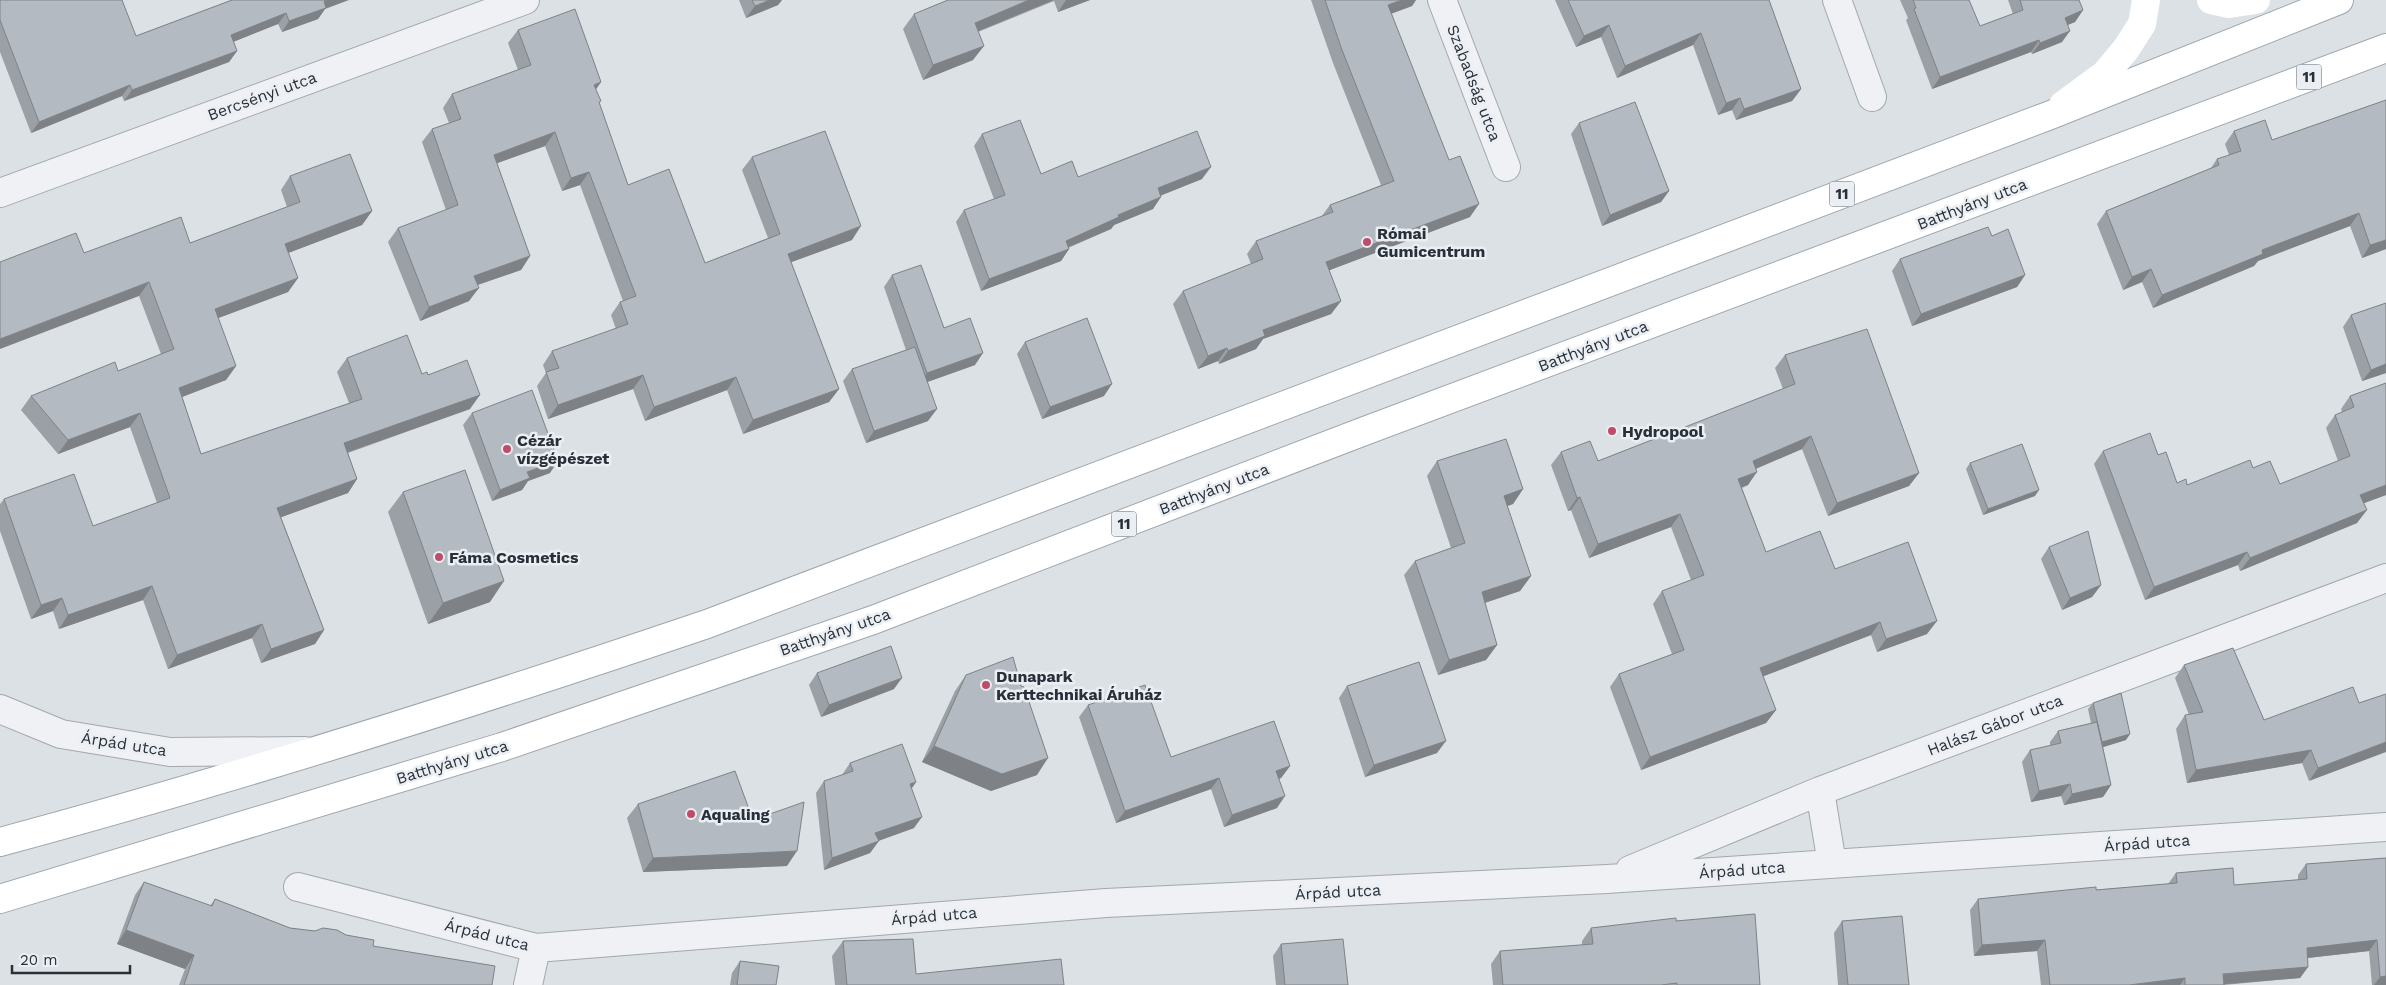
<svg xmlns="http://www.w3.org/2000/svg" width="2386" height="985" font-family="'Work Sans',sans-serif">
	<style>
		.lines { fill: none; stroke-linecap: round; stroke-linejoin: round }
		.street-casing { stroke: #a2a8ae; stroke-width: 30 }
		.primary-casing { stroke: #9da6af; stroke-width: 30 }
		.street { stroke: #eff1f4; stroke-width: 28 }
		.secondary { stroke: #fff; stroke-width: 28 }
		.primary { stroke: #fff; stroke-width: 28 }
		.wall { fill: #9ba0a6 }
		.shaded-wall { fill: #7e8287 }
		.building { fill: #b4bac1; stroke: #7e8287 }
		.poi-dot { fill: #bf4c6a; stroke: #ebeff3; stroke-width: 2 }
		.labels { text-anchor: middle; dominant-baseline: central; stroke-width: 5; stroke-linejoin: round; paint-order: stroke }
		.shield { fill: #ebeff3; stroke: #626972; stroke-width: 1 }
		.shield-label { font-size: 15px; font-weight: bold; fill: #28303a }
		.street-label { font-size: 16px; fill: #28303a; stroke: #ebeff3 }
		.poi-label { font-size: 16px; font-weight: bold; fill: #28303a; stroke: #ebeff3; text-anchor: start }
	</style>
	<rect width="100%" height="100%" fill="#dce1e5"/>
	<g class="lines">
		<g class="street-casing">
			<path id="street" d="M1442 0 1506 167
				M1837 0 1872 97
				M0 193 525 0
				M0 709 61 734 170 752 305 751
				M1820 791 1832 864
				M1630 870 1820 791 2386 578
				M298 887 536 948 1106 903 1607 879 2386 827
				M528 985 536 948"/>
		</g>
		<g class="primary-casing">
			<path id="primary" d="M0 842C238 778 474 703 707 624L2048 116 2339 0
				M0 899 502 747 873 620 1362 432 2386 48"/>
		</g>
		<use href="#street" class="street"/>
		<path class="secondary" d="M2211 0 2229 4 2256 0
			M2063 105 2105 74 2126 49 2142 24 2146 0"/>
		<use href="#primary" class="primary"/>
	</g>
	<path class="wall" d="M0 0 136 36 232 0 325 9 318 19 282 32 278 24 233 42 237 51 229 62 124 101 122 96 31 133 0 52Z
		M739 0H782L778 5 746 18Z
		M948 0H1090L1058 12 1054 1 978 32 973 60 923 80 903 29 914 14Z
		M1311 0H1416L1412 6 1391 14 1470 217 1329 270 1341 301 1331 314 1263 339 1256 349 1219 364 1218 361 1198 369 1173 304 1183 291 1251 264 1247 254 1256 241 1321 217 1330 205 1381 185 1333 63Z
		M1555 0H1769L1801 89 1792 101 1736 120 1732 110 1718 115 1693 45 1617 78 1601 37 1576 47Z
		M1900 0H1969L1980 26 2013 14 2008 0H2079L2083 10 2075 22 2068 25 2062 42 2032 54 2031 52 1932 89 1906 20 1908 18Z
		M518 30 601 82 596 89 599 104 628 185 705 263 768 238 742 170 752 157 852 240 791 262 839 389 829 402 743 434 727 390 645 421 633 389 548 419 537 386 546 373 543 365 552 351 616 329 611 315 620 302 623 301 580 185 562 191 545 146 497 163 530 256 521 270 478 285 469 301 420 321 388 242 398 228 446 210 422 142 432 129 449 123 443 108 452 94 518 70 508 43Z
		M2386 100V249L2362 258 2350 226 2258 261 2254 266 2153 308 2142 282 2123 290 2097 224 2106 211 2211 168 2217 159 2229 155 2225 144 2234 131 2272 140Z
		M1579 123 1669 191 1661 202 1602 226 1571 134Z
		M982 134 1041 174 1078 177 1202 179 1161 195 1153 209 1114 225 1111 229 1068 248 1069 249 1061 261 981 291 956 222 964 210 994 199 974 146Z
		M290 176 372 211 362 225 288 253 298 278 288 292 218 318 236 366 226 380 182 397 201 454 349 403 337 372 347 358 428 375 470 409 348 453 357 479 348 493 281 517 324 630 315 644 261 663 252 638 168 669 143 600 59 629 53 611 31 619 0 531V504L4 499 93 526 157 503 130 427 58 454 21 410 31 396 118 371 161 354 139 296 84 253 190 243 287 207 281 190Z
		M1992 236 2025 275 2017 287 1912 326 1892 271 1900 259Z
		M892 275 944 328 975 365 927 382 928 421 866 443 843 381 852 369 906 350 884 287Z
		M2386 303V373L2362 381 2343 327 2351 315Z
		M1025 342 1104 396 1042 419 1017 354Z
		M1785 355 1919 473 1909 486 1828 516 1802 449 1756 469 1748 485 1742 488 1766 552 1835 569 1927 634 1877 652 1871 635 1763 676 1776 710 1766 723 1641 770 1610 687 1619 674 1672 654 1653 604 1662 591 1691 580 1671 527 1589 558 1571 510 1568 511 1551 465 1561 452 1598 461 1783 389 1775 368Z
		M2386 383V495L2364 503 2357 523 2240 571 2238 565 2145 600 2094 464 2103 451 2158 455 2177 483 2187 485 2253 468 2280 484 2338 461 2326 428 2335 415 2342 412 2341 409 2350 396Z
		M472 413 550 473 528 481 522 490 492 501 463 425Z
		M1437 461 1523 489 1513 504 1507 506 1531 576 1520 591 1485 603 1497 645 1486 660 1438 675 1404 575 1415 561 1451 548 1427 476Z
		M1970 463 2035 496 1983 515 1966 469Z
		M403 492 490 602 428 624 388 512Z
		M2049 547 2101 585 2092 597 2062 610 2041 559Z
		M2184 665 2264 720 2359 703 2386 694 2309 781 2302 763 2187 783 2176 729 2185 715H2189L2175 678Z
		M817 673 894 689 821 717 809 685Z
		M966 675 1021 686 1037 775 991 791 922 762 955 691Z
		M1347 686 1437 753 1365 777 1339 698Z
		M2093 703 2126 740 2103 747 2111 785 2103 797 2064 805 2061 796 2031 802 2022 762 2030 750 2050 746V742L2058 731 2091 723 2088 709Z
		M1088 705 1171 757 1290 766 1281 778 1279 779 1277 808 1224 827 1211 789 1116 823 1079 717Z
		M850 763 916 782 911 789 914 828 878 841 870 853 824 870 816 793 824 781 842 775Z
		M638 804 753 820 787 866 643 872 627 818Z
		M2386 858V985H2372L2369 951 2307 958 2308 967 2300 978 2224 985H2041L2037 951 1974 956 1970 910 1978 899 2168 884 2176 873 2234 885 2298 880V875L2306 864Z
		M144 882 210 906 215 899 290 928 346 935 373 946 492 985H179L185 969 117 944 135 895Z
		M1676 921 1760 985H1493L1491 964 1500 951 1582 945V941L1591 928Z
		M1842 921 1909 985H1838L1834 933Z
		M843 941 916 974 1064 985H835L832 956Z
		M1281 944 1348 985H1276L1273 956Z
		M740 961 776 985H730L732 973Z"/>
	<path class="shaded-wall" d="M327 0H349L325 9 318 19 282 32 289 21Z
		M770 0H782L778 5 746 18 755 6Z
		M1029 0H1054L964 37 975 23Z
		M1066 0H1090L1058 12Z
		M1402 0H1416L1412 6 1379 18 1388 5Z
		M2083 10 2075 22 2057 29 2065 18Z
		M286 13 278 24 223 46 231 35Z
		M1609 25 1601 37 1576 47 1584 36Z
		M2070 31 2062 42 2032 54 2040 43Z
		M1701 33 1693 45 1617 78 1625 66Z
		M2039 40 2031 52 1932 89 1940 77Z
		M984 46 973 60 923 80 933 65Z
		M237 51 229 62 124 101 132 90Z
		M601 82 592 95 594 85Z
		M130 85 122 96 31 133 39 122Z
		M1801 89 1792 101 1736 120 1744 109Z
		M1740 98 1732 110 1718 115 1726 103Z
		M555 132 545 146 484 168 494 155Z
		M1211 167 1202 179 1150 200 1158 188Z
		M589 172 580 185 562 191 571 178Z
		M1669 191 1661 202 1602 226 1610 215Z
		M1161 197 1153 209 1114 225 1111 229 1057 252 1066 241 1118 215Z
		M1479 204 1470 217 1317 275 1326 262Z
		M372 211 362 225 275 258 285 244Z
		M2359 213 2350 226 2258 261 2254 266 2153 308 2162 295 2262 250Z
		M861 226 852 240 778 267 788 254Z
		M2386 240V249L2362 258 2370 245Z
		M1069 249 1061 261 981 291 989 279Z
		M530 256 521 270 465 289 474 276Z
		M2151 269 2142 282 2123 290 2132 277Z
		M2025 275 2017 287 1912 326 1921 314Z
		M298 278 288 292 205 323 215 309Z
		M149 282 139 296 0 349V339Z
		M479 288 469 301 420 321 429 307Z
		M1341 301 1331 314 1263 339 1256 349 1219 364 1228 351 1263 330Z
		M1227 348 1218 361 1198 369 1208 356Z
		M983 353 975 365 919 385 927 373Z
		M2386 364V373L2362 381 2371 370Z
		M236 366 226 380 169 402 179 388Z
		M643 375 633 389 548 419 558 405Z
		M736 377 727 390 645 421 654 407Z
		M1112 384 1104 396 1042 419 1050 407Z
		M839 389 829 402 743 434 753 420Z
		M480 395 470 409 334 457 344 443Z
		M937 409 928 421 866 443 874 431Z
		M140 413 130 427 58 454 68 440Z
		M1811 436 1802 449 1743 474 1753 461Z
		M558 461 550 473 528 481 522 490 492 501 500 490 527 472Z
		M1757 472 1748 485 1729 492 1738 479Z
		M1919 473 1909 486 1828 516 1837 503Z
		M357 479 348 493 268 522 277 508Z
		M2386 485V495L2351 508 2360 495Z
		M1523 489 1513 504 1493 511 1504 496Z
		M2039 490 2035 496 1983 515 1988 509Z
		M1580 497 1571 510 1568 511 1577 498Z
		M2367 510 2357 523 2240 571 2250 558Z
		M1680 514 1671 527 1589 558 1598 544Z
		M2247 552 2238 565 2145 600 2154 587Z
		M1531 576 1520 591 1472 607 1482 592Z
		M504 581 490 602 428 624 443 603Z
		M2101 585 2092 597 2062 610 2070 598Z
		M152 586 143 600 59 629 68 615Z
		M62 598 53 611 31 619 41 605Z
		M1937 621 1927 634 1877 652 1886 639Z
		M1880 622 1871 635 1751 681 1760 668Z
		M262 624 252 638 168 669 177 655Z
		M324 630 315 644 261 663 271 649Z
		M1497 645 1486 660 1438 675 1449 660Z
		M902 678 894 689 821 717 829 705Z
		M1776 710 1766 723 1641 770 1650 757Z
		M2130 734 2126 740 2097 749 2101 742Z
		M1446 741 1437 753 1365 777 1374 765Z
		M2386 742V752L2309 781 2318 768Z
		M934 746 1048 758 1037 775 991 791 922 762Z
		M2311 750 2302 763 2187 783 2196 770Z
		M1290 766 1281 778 1268 783 1276 771Z
		M1219 778 1211 789 1116 823 1125 811Z
		M916 782 908 794 910 784Z
		M2070 784 2061 796 2031 802 2039 791Z
		M2111 785 2103 797 2064 805 2072 794Z
		M1285 796 1277 808 1224 827 1232 815Z
		M922 817 914 828 867 845 875 833Z
		M879 841 870 853 824 870 832 858Z
		M797 851 787 866 643 872 653 858Z
		M126 930 194 955 185 969 117 944Z
		M2045 940 2037 951 1974 956 1982 945Z
		M2377 940 2369 951 2299 959 2307 948Z
		M2308 967 2300 978 2215 985 2223 974Z
		M2386 976V985H2374L2380 977Z
		M2185 978 2180 985H2129Z"/>
	<path class="building" d="M0 0H122L136 36 232 0H327L324 1 326 8 289 21 286 13 231 35 237 51 132 90 130 85 39 122 0 20Z
		M752 0H770L755 6Z
		M948 0H1029L975 23 984 46 933 65 914 14Z
		M1325 0H1402L1388 5 1449 160 1460 156 1479 204 1326 262 1341 301 1263 330 1265 336 1228 351 1227 348 1208 356 1183 291 1263 259 1256 241 1333 212 1330 205 1394 181 1342 50Z
		M1568 0H1769L1801 89 1744 109 1740 98 1726 103 1701 33 1625 66 1609 25 1584 36Z
		M1913 0H1969L1980 26 2023 10 2020 0H2079L2083 10 2065 18 2070 31 2040 43 2039 40 1940 77 1914 9 1916 8Z
		M575 9 601 82 594 85 601 101 599 102 628 185 669 169 705 263 780 234 752 157 825 131 861 226 788 254 839 389 753 420 736 377 654 407 643 375 558 405 546 372 559 368 552 351 628 324 620 302 636 296 589 172 571 178 555 132 494 155 530 256 474 276 479 288 429 307 398 228 458 205 432 129 461 119 452 94 531 65 518 30Z
		M2386 100V240L2370 245 2359 213 2262 250 2263 254 2162 295 2151 269 2132 277 2106 211 2219 165 2217 159 2241 151 2234 131 2265 120 2272 140Z
		M1635 102 1669 191 1610 215 1579 123Z
		M1020 120 1041 174 1072 161 1078 177 1197 131 1211 167 1158 188 1161 197 1118 215 1119 217 1066 241 1069 249 989 279 964 210 1005 195 982 134Z
		M350 154 372 211 285 244 298 278 215 309 236 366 179 388 201 454 362 399 347 358 407 335 422 374 427 372 428 375 467 360 480 395 344 443 357 479 277 508 324 630 271 649 262 624 177 655 152 586 68 615 62 598 41 605 4 499 74 474 93 526 170 498 140 413 68 440 31 396 115 362 118 371 174 349 149 282 0 339V262L76 233 84 253 181 217 190 243 300 202 290 176Z
		M1988 227 1992 236 2008 229 2025 275 1921 314 1900 259Z
		M921 265 944 328 970 318 983 353 927 373 892 275Z
		M2386 303V364L2371 370 2351 315Z
		M1087 318 1112 384 1050 407 1025 342Z
		M1867 329 1919 473 1837 503 1811 436 1753 461 1757 472 1738 479 1766 552 1820 531 1835 569 1908 542 1937 621 1886 639 1880 622 1760 668 1776 710 1650 757 1619 674 1684 650 1662 591 1704 575 1680 514 1598 544 1580 497 1577 498 1561 452 1590 441 1598 461 1795 384 1785 355Z
		M915 347 937 409 874 431 852 369Z
		M2386 383V485L2360 495 2367 510 2250 558 2247 552 2154 587 2103 451 2150 433 2158 455 2166 452 2177 483 2186 479 2187 485 2250 460 2253 468 2270 461 2280 484 2350 456 2335 415 2354 407 2350 396Z
		M532 390 558 461 527 472 530 478 500 490 472 413Z
		M1506 439 1523 489 1504 496 1531 576 1482 592 1497 645 1449 660 1415 561 1465 543 1437 461Z
		M2022 444 2039 490 1988 509 1970 463Z
		M465 470 504 581 443 603 403 492Z
		M2088 531 2101 585 2070 598 2049 547Z
		M891 646 902 678 829 705 817 673Z
		M2233 648 2264 720 2353 687 2359 703 2386 694V742L2318 768 2311 750 2196 770 2185 715 2203 712 2184 665Z
		M1013 657 1021 686 1024 687 1048 758 1002 774 934 746 966 675Z
		M1419 662 1446 741 1374 765 1347 686Z
		M1145 685 1171 757 1274 721 1290 766 1276 771 1285 796 1232 815 1219 778 1125 811 1088 705Z
		M2121 693 2130 734 2102 742 2093 703Z
		M2097 722 2111 785 2072 794 2070 784 2039 791 2030 750 2061 743 2058 731Z
		M902 744 916 782 910 784 922 817 875 833 879 841 832 858 824 781 853 771 850 763Z
		M735 771 753 820 804 802 797 851 653 858 638 804Z
		M2386 858V976L2380 977 2377 940 2307 948 2308 967 2223 974 2224 985H2185V978L2129 985H2050L2045 940 1982 945 1978 899 2096 887V890L2177 883 2176 873 2233 868 2234 885 2307 879 2306 864Z
		M144 882 212 906 215 899 290 928 315 931 323 928 337 930 346 935 374 940 373 946 495 966 492 985H184L194 955 126 930Z
		M1755 914 1760 985H1677V983L1661 985H1503L1500 951 1593 944 1591 928 1676 918V921Z
		M1902 916 1909 985H1848L1842 921Z
		M913 939 916 974 1061 959 1064 985H847L843 941Z
		M1343 939 1348 985H1285L1281 944Z
		M740 961 779 966 776 985H737Z"/>
	<g class="poi-dot">
		<circle cx="1367" cy="242" r="5"/>
		<circle cx="1612" cy="431" r="5"/>
		<circle cx="507" cy="449" r="5"/>
		<circle cx="439" cy="557" r="5"/>
		<circle cx="986" cy="685" r="5"/>
		<circle cx="691" cy="814" r="5"/>
	</g>
	<g class="labels">
		<g class="shield">
			<rect x="2296.5" y="64.5" width="25" height="25" rx="4"/>
			<rect x="1829.5" y="181.5" width="25" height="25" rx="4"/>
			<rect x="1111.5" y="511.5" width="25" height="25" rx="4"/>
		</g>
		<g class="shield-label">
			<text x="2309" y="77">11</text>
			<text x="1842" y="194">11</text>
			<text x="1124" y="524">11</text>
		</g>
		<g class="street-label">
			<text transform="translate(1474 83) rotate(69)">Szabadság utca</text>
			<text transform="translate(262 96) rotate(-20)">Bercsényi utca</text>
			<text transform="translate(1972 204) rotate(-21)">Batthyány utca</text>
			<text transform="translate(1593 346) rotate(-21)">Batthyány utca</text>
			<text transform="translate(1214 489) rotate(-21)">Batthyány utca</text>
			<text transform="translate(835 632) rotate(-19)">Batthyány utca</text>
			<text transform="translate(1995 725) rotate(-21)">Halász Gábor utca</text>
			<text transform="translate(124 744) rotate(9)">Árpád utca</text>
			<text transform="translate(452 762) rotate(-17)">Batthyány utca</text>
			<text transform="translate(2147 843) rotate(-4)">Árpád utca</text>
			<text transform="translate(1742 870) rotate(-4)">Árpád utca</text>
			<text transform="translate(1338 892) rotate(-3)">Árpád utca</text>
			<text transform="translate(934 916) rotate(-5)">Árpád utca</text>
			<text transform="translate(487 935) rotate(14)">Árpád utca</text>
		</g>
		<g class="poi-label">
			<text x="1377" y="233">Római<tspan x="1377" dy="18">Gumicentrum</tspan></text>
			<text x="1622" y="431">Hydropool</text>
			<text x="517" y="440">Cézár<tspan x="517" dy="18">vízgépészet</tspan></text>
			<text x="449" y="557">Fáma Cosmetics</text>
			<text x="996" y="676">Dunapark<tspan x="996" dy="18">Kerttechnikai Áruház</tspan></text>
			<text x="701" y="814">Aqualing</text>
		</g>
	</g>
	<path d="M12 965v8h118v-8" fill="none" stroke="#28303a" stroke-width="2.5"/>
	<text x="20" y="965" font-size="15" fill="#28303a" stroke="#ebeff3" stroke-width="4" paint-order="stroke">20 m</text>
</svg>
